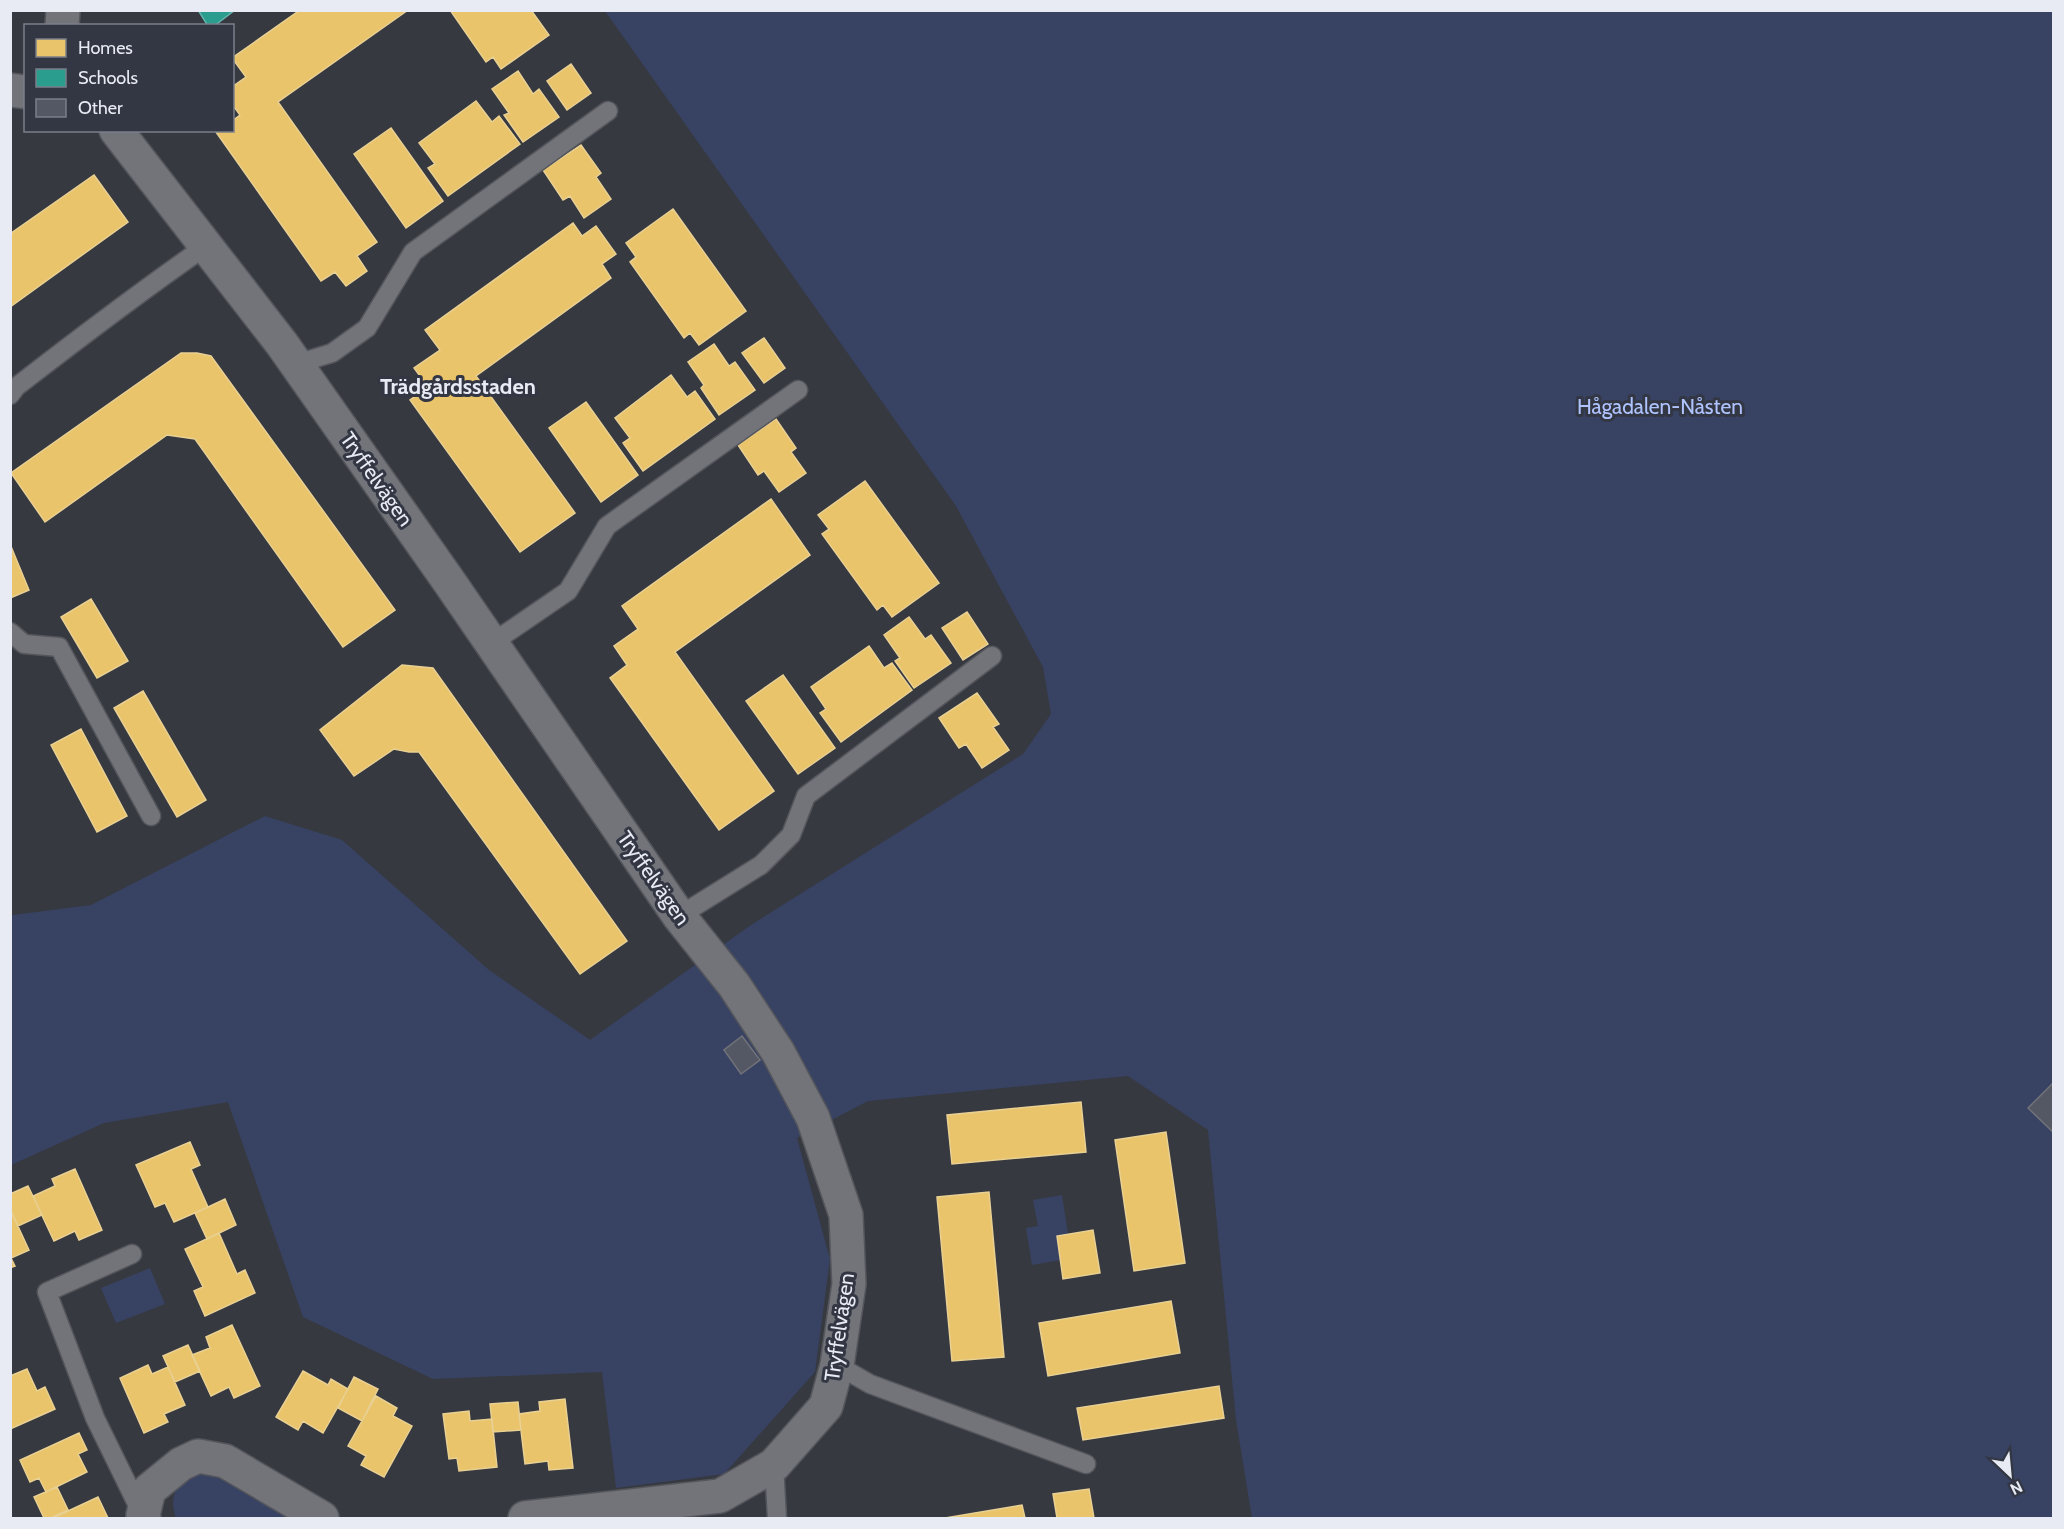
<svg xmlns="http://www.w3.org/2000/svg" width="2064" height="1529" font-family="Cabin,sans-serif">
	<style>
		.green { fill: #384363 }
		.homes { fill: #e9c46a; stroke: #e9d093; stroke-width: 1.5 }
		.schools { fill: #2a9d8f; stroke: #63b4ad; stroke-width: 1.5 }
		.building { fill: #545764; stroke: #717379; stroke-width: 1.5 }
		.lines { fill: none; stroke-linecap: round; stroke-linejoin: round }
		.lane-casing { stroke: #54565c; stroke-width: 21 }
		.street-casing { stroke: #54565c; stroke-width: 36 }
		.lane { stroke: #72747a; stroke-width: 18 }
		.street { stroke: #72747a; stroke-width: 33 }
		.labels { text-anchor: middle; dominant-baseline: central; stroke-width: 6; stroke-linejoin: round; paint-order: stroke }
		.park-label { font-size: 21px; fill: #afc3fe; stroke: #333744 }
		.street-label { font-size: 21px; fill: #e8ebf3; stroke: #333744 }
		.neighbourhood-label { font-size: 22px; font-weight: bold; fill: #e8ebf3; stroke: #333744 }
	</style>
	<rect width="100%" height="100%" fill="#373940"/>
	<path class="green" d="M605 11H2053V1518H1252L1236 1420 1208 1130 1128 1076 868 1101 797 1138 830 1259 815 1372 724 1474 616 1488 602 1372 433 1379 303 1317 228 1102 104 1123 11 1165 10 918 13 915 91 905 265 816 342 840 489 970 590 1040 751 925 1023 754 1051 714 1043 667 956 506Z
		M1062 1195 1068 1234 1057 1236 1060 1260 1032 1265 1026 1228 1038 1226 1033 1200Z
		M150 1268 165 1304 116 1323 101 1288Z
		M205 1473 225 1480 281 1512 289 1518H176C167 1495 180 1474 205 1473Z"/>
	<path class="homes" d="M300 10H408L278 102 377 242 357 256 367 271 346 286 335 272 321 281 216 132 232 130V121L240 115 232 104V87L246 77 232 58Z
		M450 10H531L549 35 501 69 493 57 486 62Z
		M571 64 591 93 567 110 547 81Z
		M518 71 533 94 539 89 559 117 523 142 504 115 509 113 492 89Z
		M476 101 492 122 499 116 520 144 448 196 428 168 435 164 419 143Z
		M391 128 443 201 406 228 354 154Z
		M581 145 601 173 596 177 611 199 584 218 570 196 563 200 543 170Z
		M94 175 128 222 10 307V234Z
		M673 209 746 311 699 345 690 333 684 338 630 262 636 257 626 243Z
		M573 223 582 236 596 226 616 254 602 264 611 278 476 376 575 513 520 552 410 400 428 387 414 368 440 350 425 330Z
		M764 338 785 368 764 383 742 353Z
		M714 344 729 366 735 362 755 390 719 415 701 388 704 385 688 362Z
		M181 353H197L211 356 395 610 343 647 195 439 167 435 45 522 11 473Z
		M671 375 687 397 695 391 715 419 643 471 623 443 630 438 615 418Z
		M586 402 638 475 601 502 549 428Z
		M776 419 796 448 791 452 806 473 779 492 764 471 758 475 738 445Z
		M865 481 939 583 892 617 883 605 877 610 822 534 829 529 818 515Z
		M771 499 810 555 675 652 774 791 719 830 610 678 627 665 614 646 638 629 622 606Z
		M10 544 29 590 10 598Z
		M91 599 128 661 97 678 61 617Z
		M967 612 988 644 963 660 942 628Z
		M909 617 925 639 931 635 951 663 914 688 895 661 900 658 884 635Z
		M869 646 884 668 892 663 912 690 841 742 820 713 826 709 811 687Z
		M402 665 433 668 627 941 580 974 419 752H409L394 749 354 776 320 730Z
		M783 675 835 748 798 774 746 701Z
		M143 691 206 800 177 817 114 708Z
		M977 693 999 724 993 727 1009 750 982 768 966 744 959 748 939 718Z
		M81 729 127 816 97 832 51 745Z
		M1081 1102 1086 1152 952 1164 947 1115Z
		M1166 1132 1185 1263 1134 1271 1115 1140Z
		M190 1142 200 1165 191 1169 208 1207 174 1222 165 1203 155 1207 136 1165Z
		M75 1169 102 1230 79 1240 75 1231 54 1241 33 1196 55 1186 52 1179Z
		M28 1186 42 1215 18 1226 10 1209V1194Z
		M989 1192 1004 1357 952 1361 937 1197Z
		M225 1199 236 1225 207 1239 195 1213Z
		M10 1209 29 1250 11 1258 15 1266 10 1268Z
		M1093 1230 1100 1273 1063 1279 1057 1236Z
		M219 1233 237 1274 245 1270 255 1293 205 1316 194 1291 203 1287 185 1249Z
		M1171 1301 1180 1353 1048 1376 1039 1323Z
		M232 1325 260 1386 234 1398 229 1387 211 1396 192 1355 210 1348 206 1337Z
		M188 1345 200 1371 175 1382 163 1356Z
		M148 1365 152 1374 168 1367 185 1405 164 1414 168 1422 144 1433 120 1378Z
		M27 1369 37 1391 45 1387 55 1409 10 1429V1376Z
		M303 1371 328 1385 331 1379 348 1389 323 1433 303 1421 298 1430 276 1417Z
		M354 1377 378 1389 362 1421 338 1408Z
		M1219 1386 1224 1418 1083 1440 1077 1408Z
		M376 1396 397 1408 393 1416 412 1426 384 1477 361 1465 366 1456 348 1446Z
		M565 1399 573 1468 549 1470 548 1461 525 1464 519 1414 540 1411 539 1402Z
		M518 1402 521 1430 493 1432 490 1404Z
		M469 1411 470 1421 492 1419 497 1467 459 1471 457 1458 449 1459 443 1414Z
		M79 1433 87 1450 78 1454 87 1472 46 1492 39 1478 30 1482 20 1460Z
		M57 1487 68 1510 51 1518H44L34 1497Z
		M1089 1489 1094 1518H1057L1053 1494Z
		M98 1497 108 1518H53Z
		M1022 1505 1025 1518H945Z"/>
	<path class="schools" d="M198 10H235L214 26H208Z"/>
	<path class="building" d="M742 1036 760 1060 741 1074 724 1050Z
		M2054 1082V1133L2028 1108Z"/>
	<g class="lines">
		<g class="lane-casing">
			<path id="lane" d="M296 364 332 353 367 328 413 252 608 111
				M10 395 16 387C78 339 141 291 206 246
				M10 632 24 644 59 647 151 816
				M492 643 568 591 607 526 798 390
				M679 916 761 865 791 835 806 796 992 656
				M132 1254 47 1292 95 1418 142 1514
				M837 1365 870 1384 1086 1464
				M774 1465 777 1518"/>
		</g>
		<g class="street-casing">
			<path id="street" d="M62 26 63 10
				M10 90 26 92
				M116 130 282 344 448 580 679 916 734 985 778 1052 813 1118 846 1215 849 1284 837 1365 826 1406 774 1465 720 1496 525 1518
				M144 1518 143 1515 149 1490 181 1464 198 1456 225 1461 322 1518"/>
		</g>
		<use href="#lane" class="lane"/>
		<use href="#street" class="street"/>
	</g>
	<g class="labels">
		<g class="park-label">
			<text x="1660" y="406">Hågadalen-Nåsten</text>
		</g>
		<g class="street-label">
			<text transform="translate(377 479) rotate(55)">Tryffelvägen</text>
			<text transform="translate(654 878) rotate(55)">Tryffelvägen</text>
			<text transform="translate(839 1327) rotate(-82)">Tryffelvägen</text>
		</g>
		<g class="neighbourhood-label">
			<text x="458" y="386">Trädgårdsstaden</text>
		</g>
	</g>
	<rect width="2064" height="1529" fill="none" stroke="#e8ebf3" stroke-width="24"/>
	<rect x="24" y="24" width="210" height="108" fill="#333744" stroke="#7b7f8a" stroke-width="1.5"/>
	<rect x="36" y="39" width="30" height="18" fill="#e9c46a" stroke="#7b7f8a" stroke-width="1.5"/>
	<text x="78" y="54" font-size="18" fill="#e8ebf3">Homes</text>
	<rect x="36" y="69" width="30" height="18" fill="#2a9d8f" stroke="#7b7f8a" stroke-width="1.5"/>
	<text x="78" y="84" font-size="18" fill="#e8ebf3">Schools</text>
	<rect x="36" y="99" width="30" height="18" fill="#545764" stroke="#7b7f8a" stroke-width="1.5"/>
	<text x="78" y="114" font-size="18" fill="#e8ebf3">Other</text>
	<g transform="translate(2010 1475) rotate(154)" stroke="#333744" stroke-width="4.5" paint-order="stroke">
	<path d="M0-4.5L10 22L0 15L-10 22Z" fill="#e8ebf3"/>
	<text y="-9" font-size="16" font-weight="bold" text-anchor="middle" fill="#e8ebf3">N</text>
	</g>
</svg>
